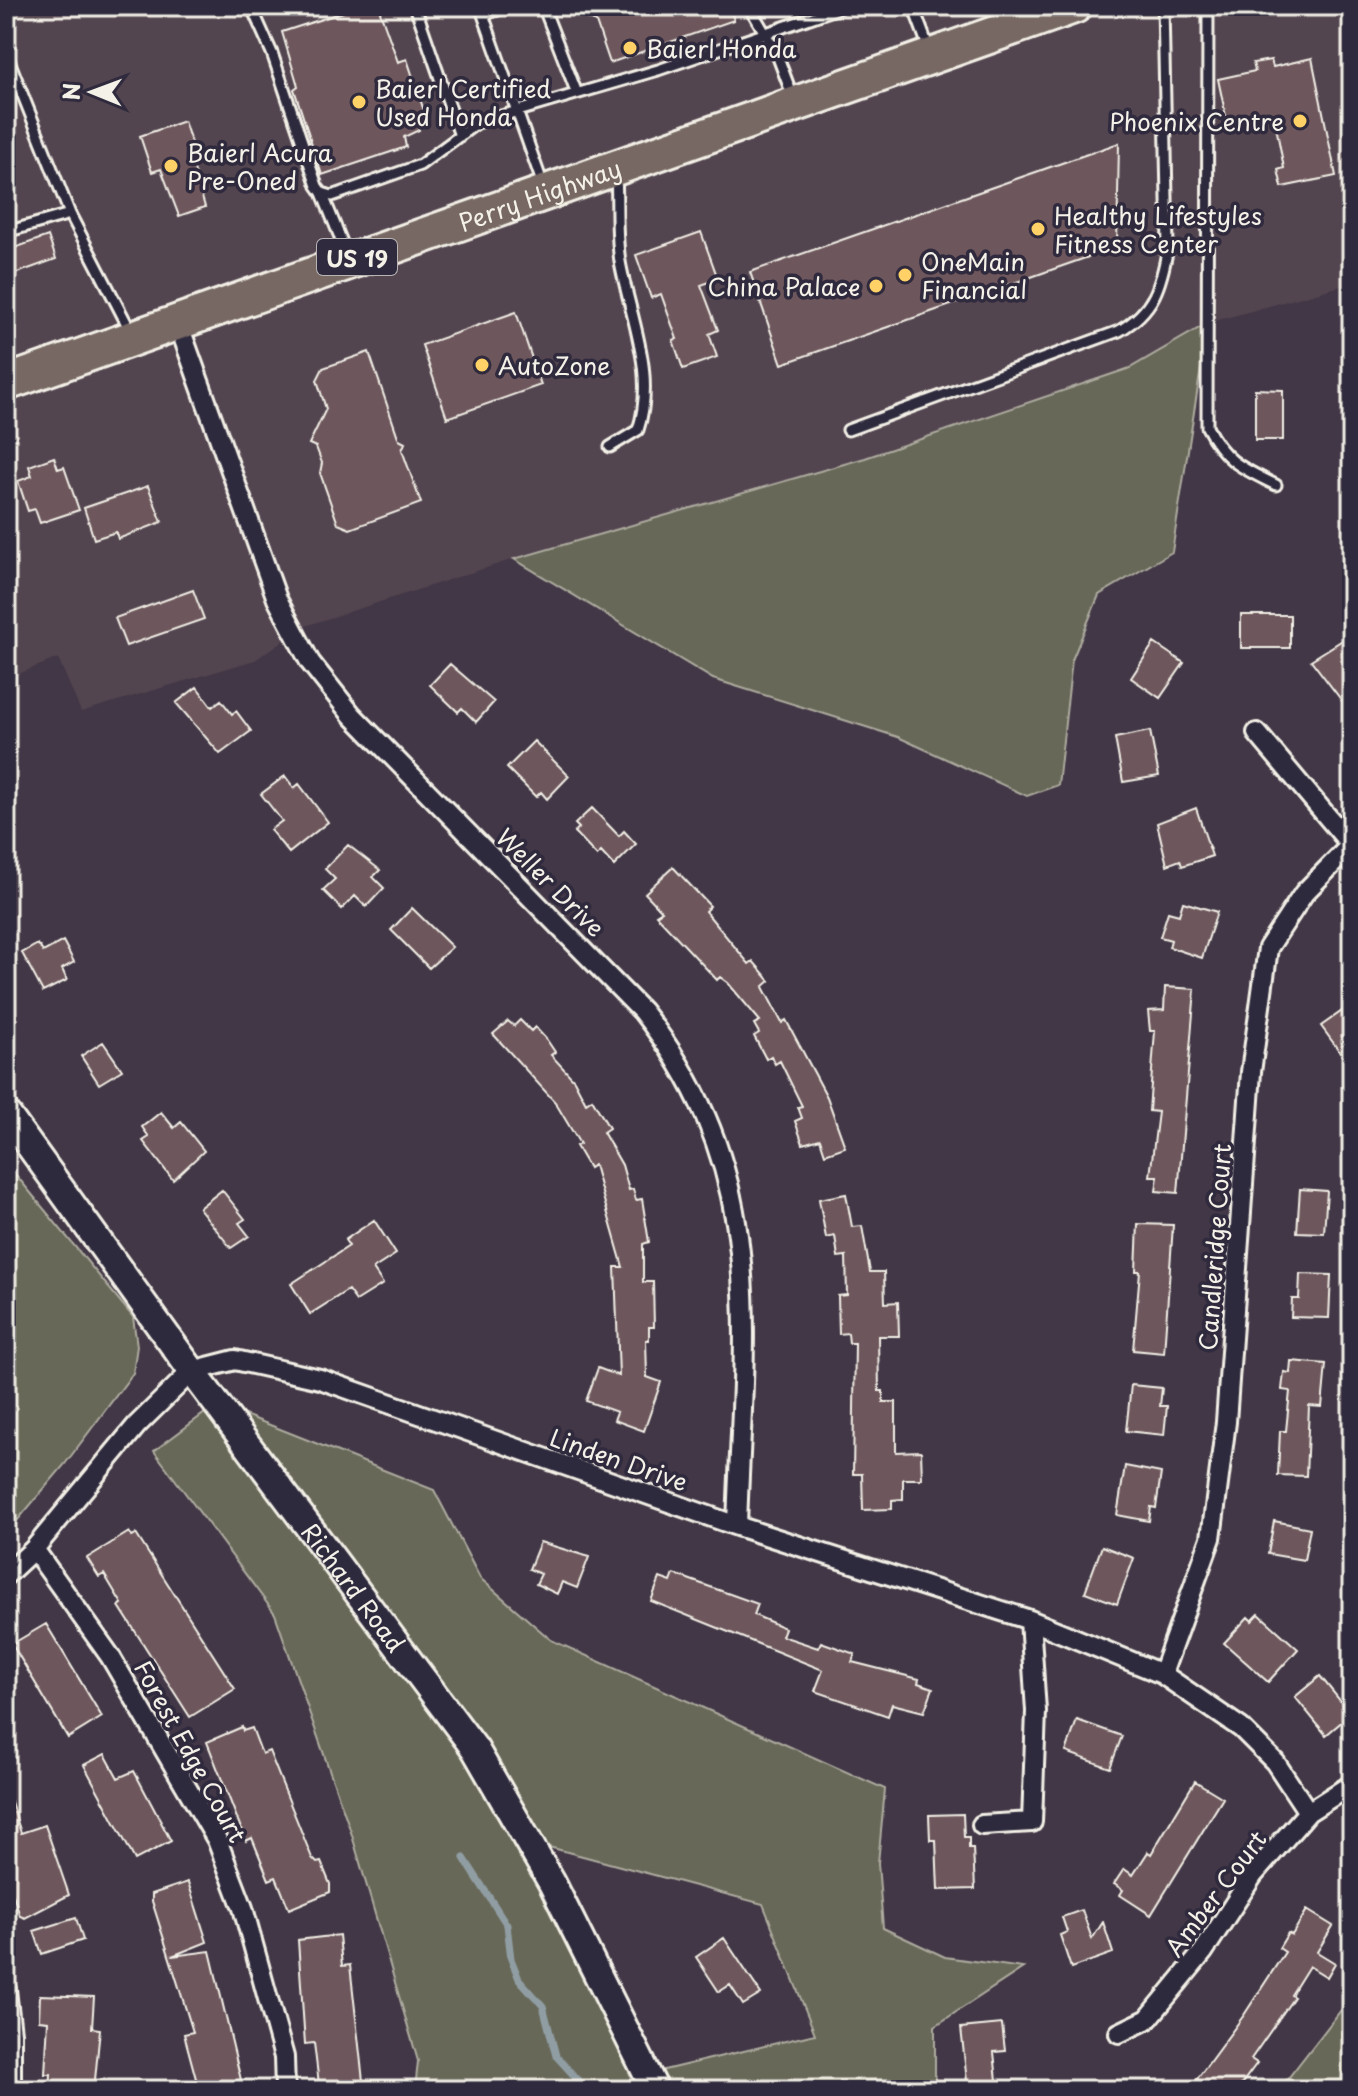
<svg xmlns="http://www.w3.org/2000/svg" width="1358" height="2096" font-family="'Playpen Sans',sans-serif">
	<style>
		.built { fill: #524450 }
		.green { fill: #676859; stroke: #aeaca0; stroke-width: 2; fill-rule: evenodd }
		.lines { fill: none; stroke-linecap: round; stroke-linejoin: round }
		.stream { stroke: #909ea4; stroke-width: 7 }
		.building { fill: #6d565c; stroke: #f4f1e8; stroke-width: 2 }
		.lane-casing { stroke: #f4f1e8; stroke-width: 15 }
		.street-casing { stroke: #f4f1e8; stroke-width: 24 }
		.secondary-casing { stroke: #f4f1e8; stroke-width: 32 }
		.highway-casing { stroke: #f4f1e8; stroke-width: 40 }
		.lane { stroke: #2f2a3d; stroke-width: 9 }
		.street { stroke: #2f2a3d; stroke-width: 18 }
		.secondary { stroke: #2f2a3d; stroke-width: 26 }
		.highway { stroke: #776864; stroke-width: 34 }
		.poi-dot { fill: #ffd166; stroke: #2f2a3d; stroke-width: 3 }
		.labels { text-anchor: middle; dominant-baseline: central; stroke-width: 7; stroke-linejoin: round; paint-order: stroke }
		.shield { fill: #2f2a3d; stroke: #b9b5b5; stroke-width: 2 }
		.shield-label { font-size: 22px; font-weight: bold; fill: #f4f1e8 }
		.poi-label { font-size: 24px; fill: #f4f1e8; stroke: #2f2a3d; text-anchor: start }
		.street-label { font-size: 24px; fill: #f4f1e8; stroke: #2f2a3d }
	</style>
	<rect width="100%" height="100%" fill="#423746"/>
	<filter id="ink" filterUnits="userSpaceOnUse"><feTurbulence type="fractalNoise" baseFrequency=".0125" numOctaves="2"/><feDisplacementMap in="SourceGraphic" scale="16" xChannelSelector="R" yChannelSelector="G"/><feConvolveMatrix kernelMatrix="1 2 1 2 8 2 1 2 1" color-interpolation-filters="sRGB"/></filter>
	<g filter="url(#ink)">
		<path class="built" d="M14 6H1352V283L1208 323 1130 368 865 458 514 559 305 626 255 660 81 712 58 658 6 679V9Z"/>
		<path class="green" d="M1208 323 1172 552 1099 595 1072 660 1058 785 1027 796 898 737 713 679 514 559 865 458 1130 368Z
			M6 1163 133 1317 137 1346 133 1373 65 1464 6 1534Z
			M217 1404 434 1490 480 1578 551 1640 885 1789 878 1863 883 1928 945 1957 1023 1968 935 2026V2090H415L418 2061 351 1832 275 1614 154 1451ZM530 1842 763 1904 815 2034 647 2074Z
			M1352 1996V2090H1276L1282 2086Z"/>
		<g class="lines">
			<path class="stream" d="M464 1858 507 1925 511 1959 519 1979 543 2006 556 2056 587 2090"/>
		</g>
		<path class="building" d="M362 6H378L398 62 407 59 425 114 415 116 419 130 404 137 406 147 322 175 294 89 298 86 282 32Z
			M559 6H729L734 20 610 63 596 22Z
			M1312 58 1336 176 1282 187 1278 170 1284 168 1274 116 1228 126 1218 79 1255 71 1253 63 1271 60 1273 67Z
			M184 121 197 160 192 162 205 207 179 216 161 169 152 172 140 136Z
			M1119 143 1117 247 782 364 750 272Z
			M701 232 718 279 701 285 718 330 709 334 717 357 683 369 673 340 677 339 661 294 651 298 636 255Z
			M48 236 56 259 6 277V251Z
			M516 312 541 385 447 418 422 345Z
			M369 352 399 440 405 443 402 450 421 503 350 529 338 524 320 473 322 463 316 447 309 444 326 409 317 380 323 368Z
			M1255 389 1283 390V440H1255Z
			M54 457 58 469 64 467 79 510 40 523 35 509 28 511 18 481 32 476 29 466Z
			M148 486 162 522 118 539 116 532 94 539 84 508Z
			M193 590 204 619 126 646 115 618Z
			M1241 615H1290V648H1241Z
			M1352 634V714L1311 660Z
			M1154 643 1184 663 1160 698 1131 678Z
			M450 664 494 702 476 722 462 708 458 712 430 685Z
			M197 687 212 707 221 700 232 714 236 711 251 731 220 754 176 703Z
			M1150 731 1159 776 1123 782 1115 738Z
			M534 741 569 776 547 799 541 792 536 797 507 768Z
			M285 776 294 788 299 784 328 822 289 853 270 830 282 821 261 794Z
			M592 808 619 836 624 831 636 844 614 866 601 852 597 856 574 832 579 828 575 824Z
			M1196 808 1212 856 1182 866 1180 860 1167 865 1157 823Z
			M348 845 380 870 373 877 384 888 366 907 355 896 342 909 323 890 335 879 325 869Z
			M673 867 710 906 705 911 749 964 753 961 770 981 763 987 782 1023 786 1020 827 1097 845 1147 825 1154 820 1139 803 1144 795 1121 802 1118 798 1107 802 1106 780 1061 775 1064 771 1056 766 1059 754 1036 759 1033 754 1024 760 1021 728 983 720 977 717 980 656 915 662 911 645 893Z
			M1183 902 1217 912 1202 958 1169 947 1171 940 1160 937 1168 912 1179 915Z
			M412 908 452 947 429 968 391 930Z
			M63 941 74 962 62 969 67 980 43 992 22 953 38 944 43 952Z
			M1165 987 1195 989 1178 1193 1156 1191 1158 1176H1150L1158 1112 1149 1111 1155 1031H1150L1148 1011 1164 1010Z
			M1352 1004V1044L1340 1052 1321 1026Z
			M520 1020 531 1031 535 1027 547 1040 555 1052 551 1055 574 1080 586 1103 592 1099 609 1128 603 1132 622 1165 629 1190 633 1189 636 1200 642 1199 649 1242 643 1244V1282H653L654 1327H649V1340H646L647 1377 661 1382 644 1431 614 1420 617 1412 586 1401 598 1368 619 1376 615 1267H623L594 1165 589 1168 576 1146 580 1144 555 1102 493 1034 508 1021 514 1026Z
			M103 1042 122 1070 99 1084 81 1056Z
			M161 1112 174 1128 181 1122 204 1151 173 1180 143 1141 149 1137 142 1127Z
			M1300 1189 1327 1191 1324 1233 1297 1232Z
			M222 1190 245 1219 239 1223 249 1236 231 1248 199 1208Z
			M846 1194 852 1227 862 1226 870 1272H884L885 1303 898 1302 899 1336H878L879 1391H883V1402H896V1452L921 1451 922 1479H903V1499L892 1500V1509L863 1510 862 1474H853L855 1343H849L848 1333 839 1334 838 1296 847 1295 846 1256 838 1257 835 1236 826 1238 819 1199Z
			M374 1220 396 1254 373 1269 383 1284 356 1301 348 1290 310 1314 291 1284 349 1246 345 1240Z
			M1138 1224 1173 1225 1164 1353 1133 1350 1140 1271H1136Z
			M1300 1274 1331 1275 1329 1318 1291 1317 1292 1299H1299Z
			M1291 1361 1326 1364 1322 1407 1309 1406 1306 1476 1278 1475 1280 1431H1286L1290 1391 1282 1390 1284 1372 1290 1373Z
			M1131 1385 1162 1388 1160 1406H1167L1164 1435 1126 1431Z
			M1125 1466 1161 1473 1156 1508 1151 1507 1149 1521 1117 1515Z
			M1274 1521 1310 1528 1304 1560 1268 1554Z
			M129 1532 132 1536 136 1534 235 1689 190 1717 119 1606 122 1604 104 1574 99 1577 87 1558Z
			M540 1542 589 1557 577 1588 562 1582 557 1594 536 1584 541 1574 529 1569Z
			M1102 1546 1134 1558 1117 1604 1085 1592Z
			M674 1574 758 1604 754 1615 785 1628 782 1636 818 1648 821 1642 855 1654 852 1662 919 1679 918 1683 933 1688 924 1712 892 1704 888 1716 815 1691 823 1670 651 1601 660 1578 671 1582Z
			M1259 1614 1298 1649 1268 1682 1224 1643 1248 1617 1252 1621Z
			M46 1624 102 1717 68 1738 12 1644Z
			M1320 1676 1351 1714 1326 1735 1295 1697Z
			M1077 1720 1122 1736 1110 1768 1066 1752Z
			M242 1727 243 1731 252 1728 262 1754 269 1751 312 1858 317 1863 321 1862 330 1884V1892L289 1909 276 1877 269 1880 252 1838 246 1841 207 1742Z
			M105 1754 118 1778 134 1771 171 1841 135 1860 84 1765Z
			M1195 1781 1223 1798 1151 1915 1120 1895 1123 1890 1114 1884 1124 1869 1133 1875 1148 1852 1151 1854Z
			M6 1799H10L21 1833 45 1825 69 1895 25 1918 20 1916 6 1873Z
			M963 1814 964 1837H969V1848H973L975 1889 938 1890 936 1840H930L929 1815Z
			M188 1882 207 1942 172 1956 210 1951 241 2080 235 2082 237 2090H199L184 2034 193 2032 152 1901V1894Z
			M1082 1910 1092 1939 1103 1922 1113 1953 1071 1968 1060 1935 1067 1932 1062 1917Z
			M1307 1910 1333 1926 1317 1952 1335 1963 1327 1977 1309 1966 1291 1995 1294 1997 1251 2059 1257 2063 1237 2090H1211L1197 2079 1244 2015 1285 1952 1279 1948 1288 1933 1292 1935Z
			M76 1918 83 1940 42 1954 34 1931Z
			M339 1935 342 1966 350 1965 364 2090H326L325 2083 319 2084 314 2043 305 2044 298 1940Z
			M724 1938 761 1994 743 2005 730 1985 719 1992 696 1957Z
			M40 1995 94 1997 92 2028 100 2029 94 2090H50L51 2074H45L48 2021 39 2020Z
			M1002 2024 1005 2051 994 2052 998 2090H968L961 2028Z"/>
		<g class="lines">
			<g class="lane-casing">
				<path id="lane" d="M251 6 272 53 317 186 322 193 332 196 420 165 477 123 658 70 845 6
					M415 6 460 136
					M480 6 544 188
					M543 6 576 91
					M749 6 776 52 794 100
					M913 6 929 49
					M1208 6 1207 427C1225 462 1242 468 1276 485
					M483 15 510 6
					M6 53 70 214
					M322 193 348 257
					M6 232 70 214 130 330
					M848 430 1119 331C1154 311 1161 286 1168 247L1163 6
					M610 447 638 430C656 375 632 322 621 267 615 238 618 205 616 175"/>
			</g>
			<g class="street-casing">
				<path id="street" d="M177 320 277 599 310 662 352 715 642 1011C772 1176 743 1331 737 1526
					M1257 733 1352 846
					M34 1549 110 1656 217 1840 243 1908 284 2057 285 2090
					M6 1575 34 1549 137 1425 192 1371 235 1360 320 1379 737 1526 1030 1620 1036 1711 1032 1822 982 1825
					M1030 1620 1162 1674 1241 1728 1275 1762 1308 1812
					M1162 1674 1211 1538 1226 1422 1251 1072 1268 948 1304 893 1351 845
					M6 1990 11 2033V2090
					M1119 2033 1148 2019 1203 1952 1253 1875 1308 1812 1352 1784"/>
			</g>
			<g class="secondary-casing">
				<g id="secondary">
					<path id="s1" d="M6 1113 192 1371 475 1749 552 1883 655 2090"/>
				</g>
			</g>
			<g class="highway-casing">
				<g id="highway">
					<path id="s2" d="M6 383 1074 6"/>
				</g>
			</g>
			<use href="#lane" class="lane"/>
			<use href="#street" class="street"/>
			<use href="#secondary" class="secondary"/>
			<use href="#highway" class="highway"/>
		</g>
	</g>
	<g class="poi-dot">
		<circle cx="630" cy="48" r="8"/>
		<circle cx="359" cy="102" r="8"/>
		<circle cx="1300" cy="121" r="8"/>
		<circle cx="171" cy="166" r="8"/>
		<circle cx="1038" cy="229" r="8"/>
		<circle cx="905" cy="275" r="8"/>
		<circle cx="876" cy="286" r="8"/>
		<circle cx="482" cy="365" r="8"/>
	</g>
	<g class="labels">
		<rect class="shield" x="317" y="239" width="80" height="36" rx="6"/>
		<g class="shield-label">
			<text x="357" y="257">US 19</text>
		</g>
		<g class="poi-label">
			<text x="646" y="48">Baierl Honda</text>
			<text x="375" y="88">Baierl Certified<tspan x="375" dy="28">Used Honda</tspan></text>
			<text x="1284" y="121" text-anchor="end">Phoenix Centre</text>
			<text x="187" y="152">Baierl Acura<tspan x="187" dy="28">Pre-Oned</tspan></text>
			<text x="1054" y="215">Healthy Lifestyles<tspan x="1054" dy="28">Fitness Center</tspan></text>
			<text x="921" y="261">OneMain<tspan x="921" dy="28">Financial</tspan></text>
			<text x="860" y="286" text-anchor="end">China Palace</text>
			<text x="498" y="365">AutoZone</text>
		</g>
		<g class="street-label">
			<text stroke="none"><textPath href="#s2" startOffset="566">Perry Highway</textPath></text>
			<text transform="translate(551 882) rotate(45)">Weller Drive</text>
			<text transform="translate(1214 1247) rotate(-86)">Candleridge Court</text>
			<text transform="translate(619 1459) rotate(19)">Linden Drive</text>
			<text stroke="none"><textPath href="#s1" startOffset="588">Richard Road</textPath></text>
			<text transform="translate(191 1751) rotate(61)">Forest Edge Court</text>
			<text transform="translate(1215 1893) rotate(-53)">Amber Court</text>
		</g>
	</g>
	<rect width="1358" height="2096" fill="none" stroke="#2f2a3d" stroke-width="32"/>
	<rect x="16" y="16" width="1326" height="2064" fill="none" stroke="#f4f1e8" stroke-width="3" filter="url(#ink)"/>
	<g transform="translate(92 92) rotate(271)" stroke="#2f2a3d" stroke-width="6" paint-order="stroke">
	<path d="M0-6L14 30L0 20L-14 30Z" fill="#f4f1e8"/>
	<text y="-12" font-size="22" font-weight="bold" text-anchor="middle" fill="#f4f1e8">N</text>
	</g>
</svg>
